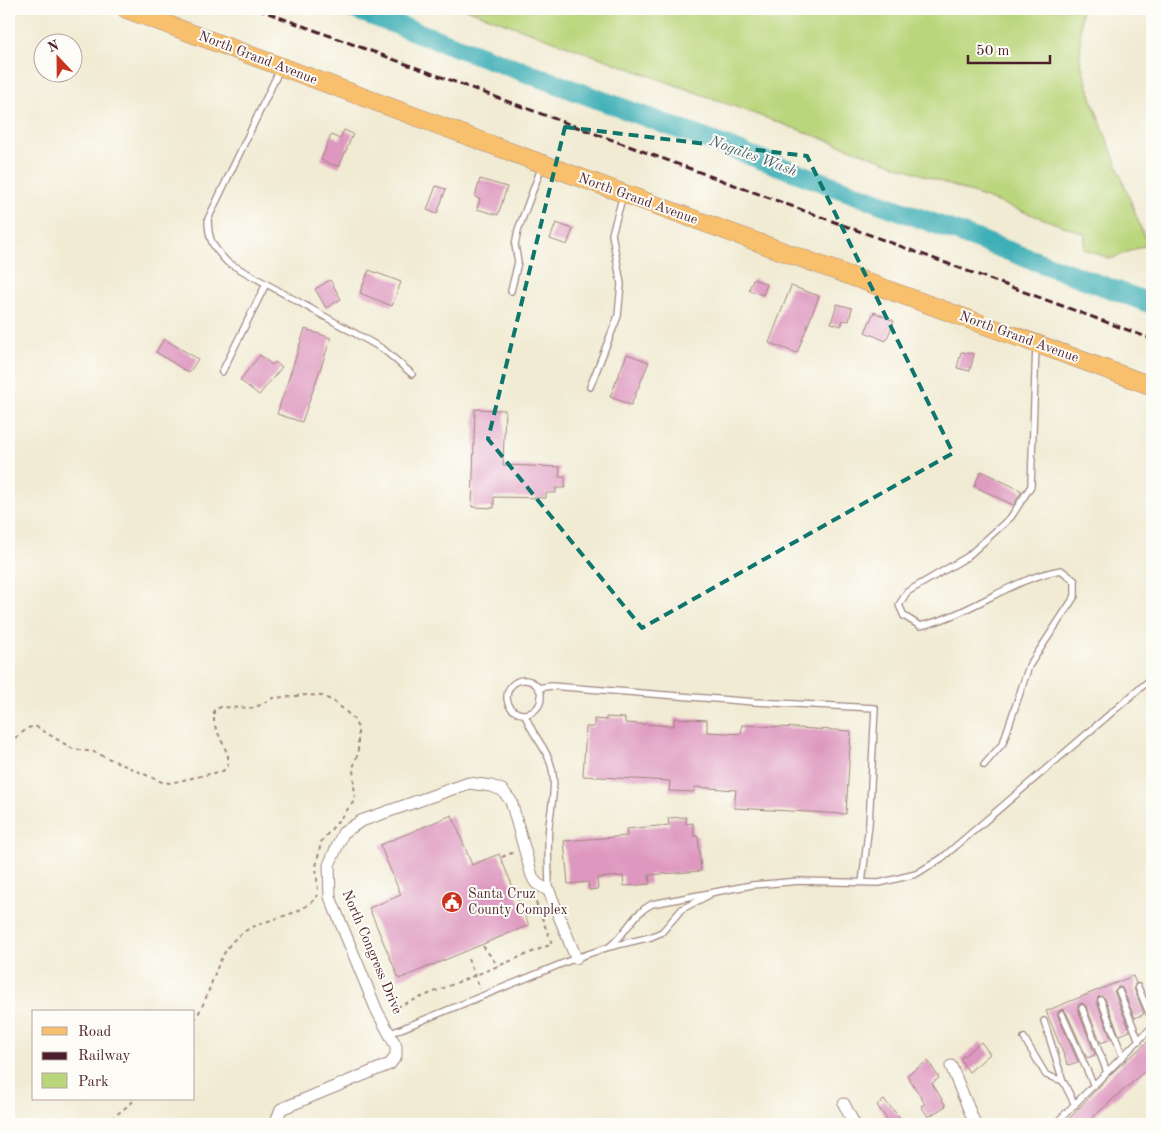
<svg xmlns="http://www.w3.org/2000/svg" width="1161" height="1133" font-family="'Old Standard TT',serif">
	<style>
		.green { fill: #bad67b; stroke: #827a53 }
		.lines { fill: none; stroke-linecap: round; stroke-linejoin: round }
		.river { stroke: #3eafb6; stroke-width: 20 }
		.building { fill: #de98c0 }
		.lane-casing { stroke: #9e857f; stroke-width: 8 }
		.street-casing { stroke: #9e857f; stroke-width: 13 }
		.primary-casing { stroke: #9e857f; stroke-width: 19 }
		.path { stroke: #9e857f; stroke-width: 2; stroke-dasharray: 4 4; stroke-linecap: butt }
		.lane { stroke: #fff; stroke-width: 5.5 }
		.street { stroke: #fff; stroke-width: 11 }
		.primary { stroke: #f8bf6c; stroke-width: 18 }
		.rail { stroke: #4a1f2b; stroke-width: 3; stroke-dasharray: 8 4; stroke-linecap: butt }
		.marked { fill: none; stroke: #0f766e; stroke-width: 4; stroke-dasharray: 10 6; stroke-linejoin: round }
		.labels { text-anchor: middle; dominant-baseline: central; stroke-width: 4; stroke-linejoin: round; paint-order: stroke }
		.street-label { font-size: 14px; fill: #4a1f2b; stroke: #fdfcf7 }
		.poi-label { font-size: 14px; fill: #4a1f2b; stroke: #fdfcf7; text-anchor: start }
		.water-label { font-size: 15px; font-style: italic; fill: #45606a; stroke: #fdfcf7 }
	</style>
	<rect width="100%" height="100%" fill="#fdfcf7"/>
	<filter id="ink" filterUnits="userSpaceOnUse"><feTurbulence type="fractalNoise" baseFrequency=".02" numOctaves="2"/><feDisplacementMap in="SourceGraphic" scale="10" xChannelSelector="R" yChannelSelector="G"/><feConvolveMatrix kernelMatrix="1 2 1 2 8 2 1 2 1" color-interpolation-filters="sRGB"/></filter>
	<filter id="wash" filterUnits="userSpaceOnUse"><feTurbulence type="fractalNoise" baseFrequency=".0096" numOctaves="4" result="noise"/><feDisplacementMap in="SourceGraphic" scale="20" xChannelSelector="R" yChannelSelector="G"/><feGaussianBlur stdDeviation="1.12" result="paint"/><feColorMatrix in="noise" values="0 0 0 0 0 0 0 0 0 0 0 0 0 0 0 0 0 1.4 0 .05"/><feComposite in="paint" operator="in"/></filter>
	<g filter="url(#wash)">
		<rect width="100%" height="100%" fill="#f1ebd3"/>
		<path class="green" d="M466 9H1081L1080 59 1092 100 1147 244 1111 259 1084 249 1085 234Z"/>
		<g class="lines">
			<path class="river" d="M354 9 1152 304"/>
		</g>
		<g id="blocks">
			<path class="building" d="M344 130 353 134 339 167 321 160 331 135 340 139Z
				M480 179 507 187 498 215 477 209 480 199 475 197Z
				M436 186 446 189 437 214 427 210Z
				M556 223 573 229 567 245 550 239Z
				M369 270 401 282 392 306 360 293Z
				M753 279 767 284 763 295 749 290Z
				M330 280 341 299 326 308 315 289Z
				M791 286 819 296 797 353 769 343Z
				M837 304 852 308 849 321 843 320 841 326 831 323Z
				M874 312 894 321 886 341 865 332Z
				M305 329 331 338 302 422 277 414Z
				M164 339 198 359 189 373 156 352Z
				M961 352 974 354 970 371 957 368Z
				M627 354 649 362 631 405 610 397Z
				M260 355 272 365 275 362 282 367 259 395 240 380Z
				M475 409 505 410 503 465 560 467 559 477H565V488H556V493H546V498L494 497V508L472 507Z
				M981 471 1022 491 1013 505 974 486Z
				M606 717 625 718V723L674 726V718L707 720V732L741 734 742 725 851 731 846 814 734 808 736 790 695 787 694 792 669 791 670 781 583 776 586 727H594V719L606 720Z
				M452 815 472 865 499 854 529 925 399 979 369 908 401 895 380 845Z
				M686 817V824L693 823 694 836H698L701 871 649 875 650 884 624 886 623 876 597 878 598 889 589 890 588 882 568 884 564 841 627 836 626 829 669 825 668 818Z
				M1133 976 1136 983 1134 988 1144 1014 1135 1018 1122 988 1118 987 1114 991 1130 1031 1119 1035 1105 998 1099 996 1097 1002 1111 1039 1101 1043 1086 1006 1082 1003 1078 1005V1010L1095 1055 1087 1058 1066 1012 1062 1009 1058 1012V1016L1078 1062 1068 1065 1046 1011Z
				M1152 1038V1065L1085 1124H1064L1114 1071Z
				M981 1042 990 1054 969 1072 960 1059Z
				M928 1061 939 1078 932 1083 946 1106 928 1117 921 1106 925 1104 907 1075Z
				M884 1100 906 1124H890L877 1105Z"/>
		</g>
	</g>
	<g filter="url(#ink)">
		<use href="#blocks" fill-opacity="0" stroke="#9e857f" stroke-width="1"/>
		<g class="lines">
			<g class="lane-casing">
				<path id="lane" d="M280 69 208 219C208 240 213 247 227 262L383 349 412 374
					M511 291 518 262 515 245 518 230 542 166
					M222 372 266 284
					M590 387 618 316 621 284 612 234 623 195
					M507 697a17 17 0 1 1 34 0a17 17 0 1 1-34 0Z
					M538 688 551 686 755 702 875 708 869 824 862 883
					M525 714C530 733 546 746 551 765 557 784 551 807 549 826 547 847 549 870 549 891
					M984 765 1003 743 1029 666 1075 596V581L1061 570C1010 579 970 615 920 626L904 616 899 605 907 592 967 557 1011 517 1031 486 1036 346
					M609 947C627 933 632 914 652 904L752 885 800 881 879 883 916 874 942 858 1152 678
					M1138 987 1152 1020
					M1119 991 1139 1041
					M1101 1000 1123 1057
					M1082 1008 1107 1072
					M1062 1014 1094 1086
					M1044 1021 1063 1081
					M391 1033 576 958 609 947 651 937 662 932 682 909 709 895
					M1024 1038 1046 1075 1063 1081 1075 1105
					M1058 1121 1152 1027"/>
			</g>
			<g class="street-casing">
				<path id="street" d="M951 1066 975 1124
					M844 1104 854 1124
					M275 1124 281 1109 390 1064 396 1056V1046L377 1011 330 897 329 865 343 833 361 821 469 783 491 786 502 790 511 801 532 876 536 883 549 891 576 958"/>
			</g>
			<g class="primary-casing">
				<path id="primary" d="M126 9 543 164 1152 386"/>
			</g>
			<path class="path" d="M9 743 28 728 35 726 73 749 94 752 162 782 170 783 223 771 228 766V755L214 724V710L221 707 254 708 273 698 307 695 322 696 335 702 353 718 358 728V753L353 768 355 800 321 842 316 867 318 891
				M502 857 512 853 514 854
				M483 946 498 966
				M468 959 480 989
				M397 1007 552 944 533 895
				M194 1020C213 995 214 953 241 934 263 917 302 918 318 895
				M105 1124 136 1099
				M223 1124 236 1122 263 1123"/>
			<use href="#lane" class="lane"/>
			<use href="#street" class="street"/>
			<use href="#primary" class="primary"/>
			<path class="rail" d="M257 9 1152 339"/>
		</g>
	</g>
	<path class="marked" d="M565 127 807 156 953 453 642 628 488 439Z"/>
	<defs>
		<g id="civic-disc" transform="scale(1.125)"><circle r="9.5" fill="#c8321e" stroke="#fdfcf7"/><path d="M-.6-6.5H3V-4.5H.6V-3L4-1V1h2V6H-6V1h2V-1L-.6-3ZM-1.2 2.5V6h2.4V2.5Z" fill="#fff"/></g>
	</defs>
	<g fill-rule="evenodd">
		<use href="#civic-disc" x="452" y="902"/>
	</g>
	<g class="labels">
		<g class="street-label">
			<text transform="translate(258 58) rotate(21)">North Grand Avenue</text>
			<text transform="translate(638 199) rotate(20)">North Grand Avenue</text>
			<text transform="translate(1019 337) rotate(20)">North Grand Avenue</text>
			<text transform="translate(372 952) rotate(67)">North Congress Drive</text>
		</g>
		<g class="poi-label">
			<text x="468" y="894">Santa Cruz<tspan x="468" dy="16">County Complex</tspan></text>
		</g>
		<g class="water-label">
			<text transform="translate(753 157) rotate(20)">Nogales Wash</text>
		</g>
	</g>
	<rect width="1161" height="1133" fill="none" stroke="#fdfcf7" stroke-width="30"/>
	<rect x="32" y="1010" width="162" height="90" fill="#fdfcf7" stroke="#b5a4a5"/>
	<rect x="42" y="1027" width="25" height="8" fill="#f8bf6c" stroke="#b5a4a5"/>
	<text x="78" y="1036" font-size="15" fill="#4a1f2b">Road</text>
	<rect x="42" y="1052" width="25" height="8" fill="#4a1f2b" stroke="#b5a4a5"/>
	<text x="78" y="1060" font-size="15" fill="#4a1f2b">Railway</text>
	<rect x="42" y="1073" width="25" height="15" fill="#bad67b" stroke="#b5a4a5"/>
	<text x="78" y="1086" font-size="15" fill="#4a1f2b">Park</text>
	<g transform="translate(58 58) rotate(338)"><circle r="24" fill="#fdfcf7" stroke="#b5a4a5"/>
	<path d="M0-4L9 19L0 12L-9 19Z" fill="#c8321e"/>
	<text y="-8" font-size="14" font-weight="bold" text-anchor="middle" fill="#4a1f2b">N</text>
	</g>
	<path d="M968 55v8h82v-8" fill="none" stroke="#4a1f2b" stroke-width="2.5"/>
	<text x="976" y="55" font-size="15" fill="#4a1f2b" stroke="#fdfcf7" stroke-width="4" paint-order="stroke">50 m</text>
</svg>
